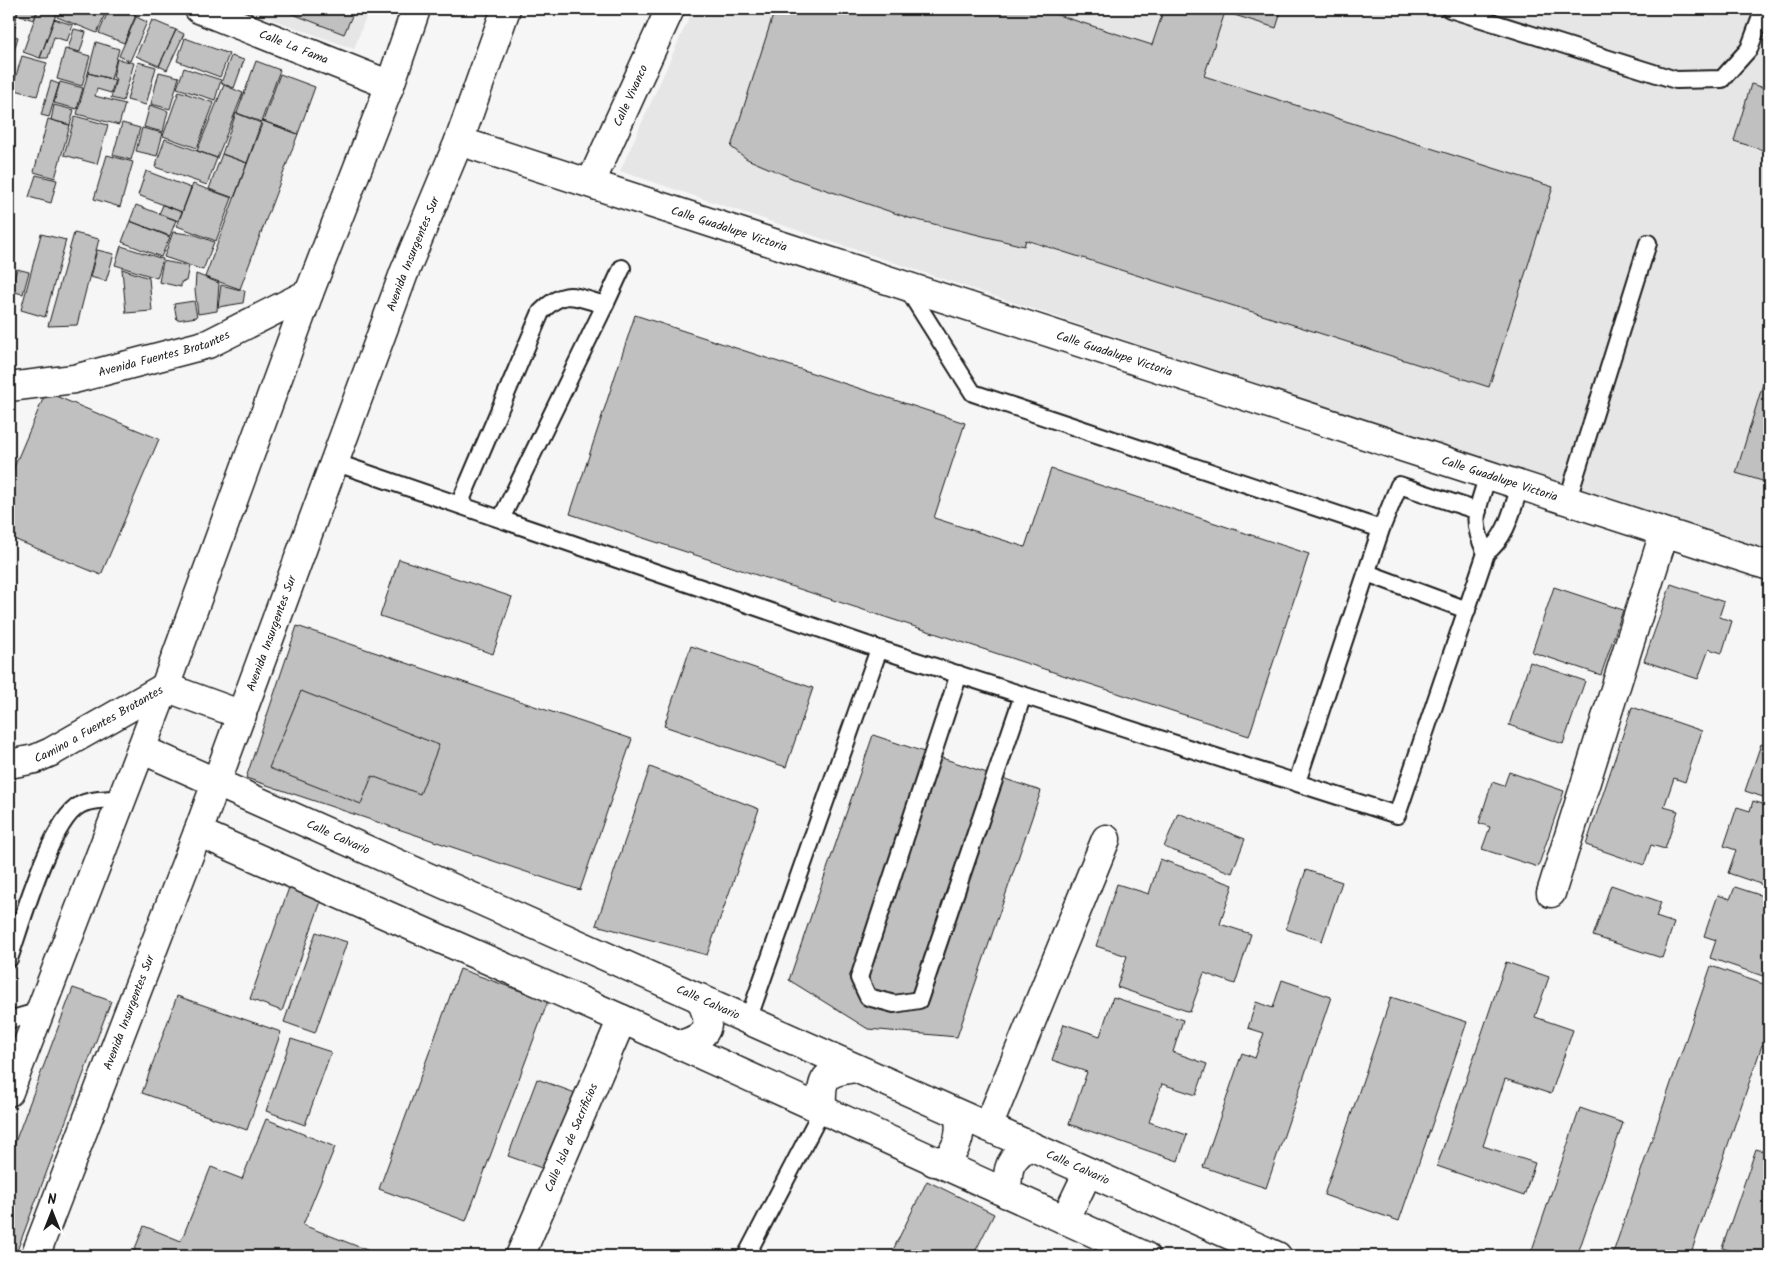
<svg xmlns="http://www.w3.org/2000/svg" width="1778" height="1265" font-family="Kalam,sans-serif">
	<style>
		.built { fill: #e6e6e6 }
		.building { fill: #c0c0c0; stroke: #1c1c1c }
		.lines { fill: none; stroke-linecap: round; stroke-linejoin: round }
		.lane-casing { stroke: #1c1c1c; stroke-width: 20 }
		.street-casing { stroke: #1c1c1c; stroke-width: 31 }
		.secondary-casing { stroke: #1c1c1c; stroke-width: 31 }
		.lane { stroke: #fff; stroke-width: 16 }
		.street { stroke: #fff; stroke-width: 28 }
		.secondary { stroke: #fff; stroke-width: 28 }
		.labels { text-anchor: middle; dominant-baseline: central; stroke-width: 4.5; stroke-linejoin: round; paint-order: stroke }
		.street-label { font-size: 12px; fill: #1c1c1c; stroke: #fff }
	</style>
	<rect width="100%" height="100%" fill="#f6f6f6"/>
	<filter id="ink" filterUnits="userSpaceOnUse"><feTurbulence type="fractalNoise" baseFrequency=".02" numOctaves="2"/><feDisplacementMap in="SourceGraphic" scale="10" xChannelSelector="R" yChannelSelector="G"/><feConvolveMatrix kernelMatrix="1 2 1 2 8 2 1 2 1" color-interpolation-filters="sRGB"/></filter>
	<g filter="url(#ink)">
		<path class="built" d="M244 9H369L354 49Z
			M693 9H1769V555L620 171Z"/>
		<path class="building" d="M9 9H18L14 32 9 31Z
			M18 9H38L34 20 17 15Z
			M38 9 57 12 40 58 23 52Z
			M60 9H107L97 33 57 17Z
			M109 9H121L136 15 124 43 99 33Z
			M280 9H355L344 34Z
			M775 9H1039L1152 45 1164 9H1282L1276 28 1225 12 1204 76 1553 187 1489 387 1026 240 1024 246 909 218 794 179 747 159 731 147Z
			M136 17 147 22 130 61 119 56Z
			M54 19 73 25 67 41 54 37 48 58H40Z
			M152 20 176 30 159 66 136 56Z
			M74 29 86 32 80 52 68 49Z
			M176 30 184 34 167 70 159 66Z
			M9 35 18 37 11 61H9Z
			M185 38 229 54 220 77 177 61Z
			M96 42 119 49 111 79 88 73Z
			M65 49 90 56 82 86 57 79Z
			M22 56 47 63 37 96 12 89Z
			M231 56 244 60 234 88 221 83Z
			M117 59 134 63 123 101 111 98 116 79 113 77Z
			M256 61 280 70 261 122 237 113Z
			M138 62 156 67 146 105 127 100Z
			M184 68 221 80 215 100 177 88Z
			M159 72 179 77 170 109 151 104Z
			M88 73 115 80 111 93 97 89 95 96 125 104 119 125 77 114Z
			M280 74 315 87 298 134 263 121Z
			M51 81 59 84 49 117 41 115Z
			M60 82 83 88 77 109 54 103Z
			M1751 84 1769 89V152L1734 141Z
			M224 85 243 93 217 158 197 151Z
			M179 91 214 103 197 148 163 136Z
			M54 105 74 110 70 125 51 120Z
			M150 105 168 111 163 132 144 127Z
			M236 113 261 123 247 163 222 154Z
			M75 116 108 125 97 164 64 155Z
			M48 119 70 125 55 178 34 172Z
			M263 121 298 134 240 289 205 277Z
			M122 123 140 128 131 160 113 155Z
			M142 128 163 133 157 156 136 151Z
			M165 139 217 158 207 185 155 167Z
			M222 154 247 163 234 198 209 189Z
			M107 155 133 162 120 207 94 199Z
			M146 171 191 188 182 212 138 195Z
			M36 175 57 180 51 203 29 197Z
			M193 184 232 198 216 241 177 226Z
			M136 205 176 220 170 236 130 221Z
			M163 205 182 212 178 221 159 214Z
			M130 221 170 237 161 257 122 242Z
			M173 232 196 235 214 242 203 270 164 257Z
			M74 233 99 239 77 325 48 326Z
			M41 234 66 240 45 317 21 310Z
			M121 246 163 259 157 278 115 265Z
			M97 250 114 254 106 281 90 277Z
			M163 261 189 266 186 281 181 282V287L159 282Z
			M17 269 29 272 23 294 10 291Z
			M122 269 149 278 152 311 126 313Z
			M196 274 219 283 217 311 198 314 195 290Z
			M221 285 245 291 243 303 218 307Z
			M194 301 197 317 177 320 174 304Z
			M635 315 965 423 934 518 1025 547 1051 469 1309 554 1249 736 570 514Z
			M1769 364V483L1736 473Z
			M46 392 159 439 101 575 9 537V479Z
			M399 559 512 597 493 654 380 616Z
			M1671 584 1724 602 1719 617 1732 621 1722 653 1709 649 1698 679 1644 661Z
			M1554 587 1623 610 1601 675 1532 652Z
			M297 626 632 739 580 890 246 778Z
			M691 646 813 688 786 767 664 726Z
			M1530 662 1585 681 1563 744 1509 725Z
			M301 691 439 745 420 794 372 776 361 804 269 768Z
			M1632 707 1702 731 1685 782 1674 778 1664 807 1678 811 1665 849 1651 845 1644 865 1586 845Z
			M873 735 1041 791 957 1037 868 1029 789 980Z
			M1761 744 1769 747V799L1745 791Z
			M650 767 759 809 707 955 596 925Z
			M1509 772 1564 791 1538 867 1482 849 1490 827 1479 823 1492 782 1504 786Z
			M1753 801 1769 806V887L1728 873 1736 850 1724 846 1737 807 1750 811Z
			M1178 813 1245 839 1232 873 1164 847Z
			M1160 859 1233 885 1220 924 1251 934 1235 984 1204 973 1190 1012 1117 987 1127 956 1096 946 1117 884 1149 894Z
			M1306 870 1342 882 1322 941 1286 929Z
			M292 879 325 890 282 1011 250 999Z
			M1611 885 1661 902 1656 917 1674 923 1662 958 1593 936Z
			M1735 887 1769 898V959L1763 976 1710 958 1716 940 1704 936 1718 895 1730 899Z
			M316 932 347 942 315 1033 284 1022Z
			M1506 962 1549 977 1535 1017 1573 1030 1551 1094 1505 1079 1483 1146 1535 1163 1524 1196 1437 1166Z
			M1711 966 1769 986V1047L1762 1045 1690 1256H1612Z
			M460 969 548 1001 466 1221 379 1189Z
			M1282 980 1331 997 1266 1188 1203 1167 1242 1053 1255 1058 1264 1033 1248 1028 1256 1002 1273 1008Z
			M73 988 111 1001 15 1256H9V1158Z
			M177 996 281 1032 247 1130 142 1093Z
			M1113 997 1183 1020 1173 1052 1207 1064 1196 1095 1162 1084 1149 1122 1187 1135 1178 1161 1069 1124 1087 1072 1052 1060 1064 1024 1100 1036Z
			M1391 997 1467 1022 1399 1221 1324 1195Z
			M291 1039 331 1052 305 1125 266 1111Z
			M537 1079 578 1094 550 1171 508 1156Z
			M1580 1108 1623 1123 1577 1256H1530Z
			M266 1119 335 1147 303 1225 382 1256H132L144 1226 181 1241 211 1167 242 1179Z
			M1756 1149 1769 1153V1256H1748L1722 1248Z
			M927 1181 994 1214 973 1256H890Z"/>
		<g class="lines">
			<g class="lane-casing">
				<path id="lane" d="M1450 9 1676 80 1722 79 1749 49 1764 9
					M905 285 973 393 1381 529
					M334 462 879 649 1397 815 1486 553C1507 537 1512 510 1520 486
					M1567 502 1648 243
					M459 505 541 312C565 287 575 297 605 305L622 268
					M501 519 605 305
					M1486 553C1469 519 1478 509 1488 475
					M1367 573 1467 610
					M959 674 859 978 868 997 894 1004 919 1000 1023 695
					M1297 782 1381 529 1399 485 1478 511
					M9 959C21 925 50 821 80 805 90 799 109 800 121 798
					M9 1020 40 1011
					M748 1020 879 649
					M746 1256 822 1110"/>
			</g>
			<g class="street-casing">
				<g id="street">
					<path id="s1" d="M199 9 390 85"/>
					<path id="s2" d="M459 141 1769 566"/>
					<path id="s3" d="M591 182 670 9"/>
					<path id="s4" d="M9 387 74 379 208 344 309 293"/>
					<path id="s5" d="M9 764 35 759 51 752 165 687 242 715"/>
					<path d="M1551 893 1664 533"/>
					<path d="M988 1127 1106 839"/>
					<path id="s6" d="M520 1256 622 1019"/>
				</g>
			</g>
			<g class="secondary-casing">
				<g id="secondary">
					<path id="s7" d="M141 749 1277 1256"/>
					<path d="M198 832 622 1019 1145 1256"/>
					<path d="M680 1045C710 1036 713 1026 700 998"/>
					<path d="M9 1092 165 687 309 293 390 85 416 9"/>
					<path d="M822 1110C821 1077 823 1073 855 1068"/>
					<path d="M934 1162 949 1158C959 1143 961 1133 959 1115"/>
					<path d="M1007 1194C1008 1167 1007 1162 1029 1145"/>
					<path d="M1065 1220 1088 1172"/>
					<path id="s8" d="M35 1256 198 832 404 273 459 141 506 9"/>
				</g>
			</g>
			<use href="#lane" class="lane"/>
			<use href="#street" class="street"/>
			<use href="#secondary" class="secondary"/>
		</g>
	</g>
	<g class="labels">
		<g class="street-label">
			<text stroke="none"><textPath href="#s1" startOffset="102">Calle La Fama</textPath></text>
			<text stroke="none"><textPath href="#s3" startOffset="95">Calle Vivanco</textPath></text>
			<text stroke="none"><textPath href="#s2" startOffset="284">Calle Guadalupe Victoria</textPath></text>
			<text stroke="none"><textPath href="#s8" startOffset="1071">Avenida Insurgentes Sur</textPath></text>
			<text stroke="none"><textPath href="#s4" startOffset="159">Avenida Fuentes Brotantes</textPath></text>
			<text stroke="none"><textPath href="#s2" startOffset="689">Calle Guadalupe Victoria</textPath></text>
			<text stroke="none"><textPath href="#s2" startOffset="1094">Calle Guadalupe Victoria</textPath></text>
			<text stroke="none"><textPath href="#s8" startOffset="666">Avenida Insurgentes Sur</textPath></text>
			<text stroke="none"><textPath href="#s5" startOffset="99">Camino a Fuentes Brotantes</textPath></text>
			<text stroke="none"><textPath href="#s7" startOffset="216">Calle Calvario</textPath></text>
			<text stroke="none"><textPath href="#s7" startOffset="621">Calle Calvario</textPath></text>
			<text stroke="none"><textPath href="#s8" startOffset="261">Avenida Insurgentes Sur</textPath></text>
			<text stroke="none"><textPath href="#s6" startOffset="129">Calle Isla de Sacrificios</textPath></text>
			<text stroke="none"><textPath href="#s7" startOffset="1026">Calle Calvario</textPath></text>
		</g>
	</g>
	<rect width="1778" height="1265" fill="none" stroke="#fff" stroke-width="30"/>
	<rect x="15" y="15" width="1748" height="1235" fill="none" stroke="#1c1c1c" stroke-width="2" filter="url(#ink)"/>
	<g transform="translate(52 1212)" stroke="#ffffff" stroke-width="4" paint-order="stroke">
	<path d="M0-4L9 19L0 12L-9 19Z" fill="#1c1c1c"/>
	<text y="-8" font-size="14" font-weight="bold" text-anchor="middle" fill="#1c1c1c">N</text>
	</g>
</svg>
